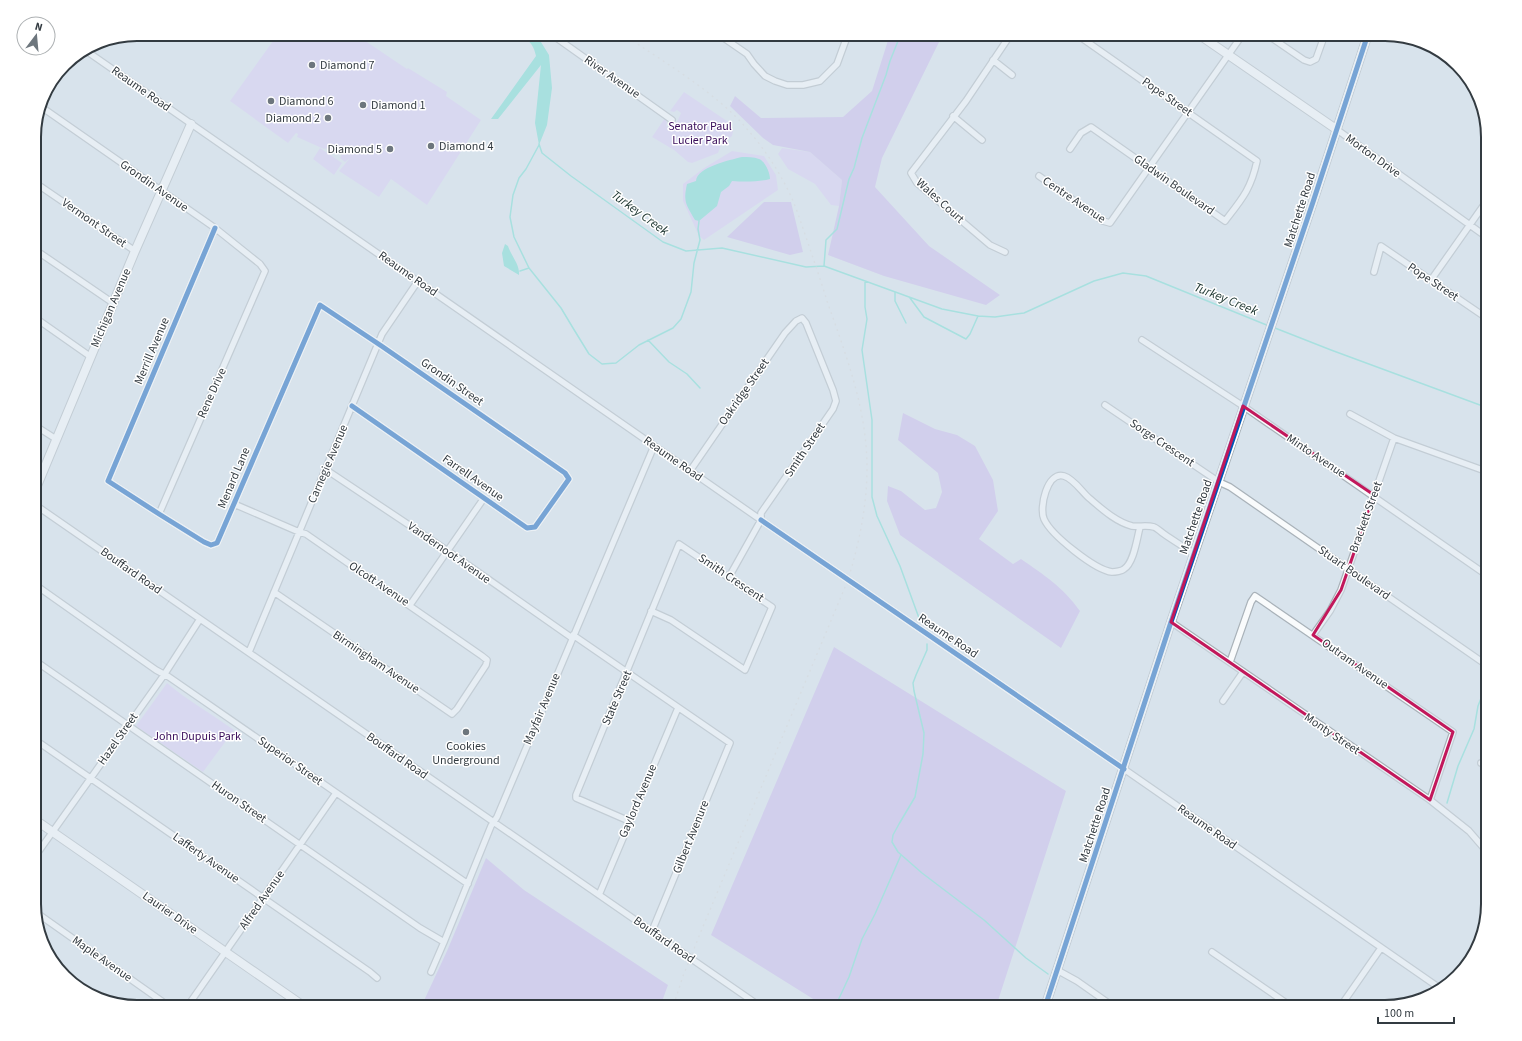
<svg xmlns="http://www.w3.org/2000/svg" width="1522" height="1041" font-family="'Source Sans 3',sans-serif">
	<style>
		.green { fill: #d7cbf3 }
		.forest { fill: #c8b7ea }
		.water { fill: #6ddbcf }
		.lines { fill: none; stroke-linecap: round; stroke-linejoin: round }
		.stream { stroke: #6ddbcf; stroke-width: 1.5 }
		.street-casing { stroke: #a9b2b9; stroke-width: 8 }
		.secondary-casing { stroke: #a9b2b9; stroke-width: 10 }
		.street { stroke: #f9fbfc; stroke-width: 5.5 }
		.secondary { stroke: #f9fbfc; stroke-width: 8 }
		.rail { stroke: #d3d6d8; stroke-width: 1.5; stroke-dasharray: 2 4; stroke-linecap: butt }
		.cycleway-casing { stroke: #fff; stroke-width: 8 }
		.cycleway { stroke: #0057b8; stroke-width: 5 }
		.marked { fill: none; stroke: #c2185b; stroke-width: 3; stroke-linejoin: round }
		.poi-dot { fill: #6d767d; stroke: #fff; stroke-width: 1.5 }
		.labels { text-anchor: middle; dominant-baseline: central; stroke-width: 3; stroke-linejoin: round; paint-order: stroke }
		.poi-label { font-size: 12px; fill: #333b41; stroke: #fff; text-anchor: start }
		.street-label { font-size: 12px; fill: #333b41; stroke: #fff }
		.park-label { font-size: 12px; fill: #390d5a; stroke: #fff }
		.water-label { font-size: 13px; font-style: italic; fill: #1c3530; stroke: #fff }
		.rim { fill: none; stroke: #333b41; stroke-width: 2 }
	</style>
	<rect width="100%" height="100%" fill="#d8e3ec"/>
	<path class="green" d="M278 34H355L407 69 408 68 447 92 446 96 481 120 427 205 391 179 379 197 339 171 350 158 345 162 340 158 342 154 329 148 324 149 297 137 298 134 296 133 288 143 230 101Z
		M684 92 727 121 731 125 733 132 732 136 721 145 718 153 692 163 688 162 674 150 652 137 665 118 667 123 666 126 671 128 678 120 681 113 677 110 674 112 670 111Z
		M320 148 342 163 334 175 313 159Z
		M782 148 810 152 842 180 839 206 831 205 815 184 788 169 778 154Z
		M732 151 764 156 776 175 778 190 704 240 699 236 683 201V184L704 168Z
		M167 683C188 701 212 714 234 730L203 772 136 726Z"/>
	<path class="forest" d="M890 34H943L882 158 875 187 929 246 1000 295 986 305 884 276 828 255 839 206 842 180 810 152 773 145 763 138 730 106 735 96 761 118 843 117 872 91Z
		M764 202H791L803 252 790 255 727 237Z
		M903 413 935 429 957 435 975 446 993 480 998 511 979 539 1013 564 1021 559C1044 575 1063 587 1080 611L1061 648 900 535 887 501 888 486 901 491 925 510 936 508 942 492 938 473 898 440Z
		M834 647 1066 791 996 1007H826L711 935Z
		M486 858 524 890 668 985 660 1007H421L447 951Z"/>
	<path class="water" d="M509 34H536L549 55 552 88 547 125 539 145 535 123 541 65 498 119H491L536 56C532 38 525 39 509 34Z
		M742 157C747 157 754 157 759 159 765 161 770 173 770 179 759 182 744 182 732 181L729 186 721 192 717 206 699 221 695 220C686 204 683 202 687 184L696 181C697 167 730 160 742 157Z
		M505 244 508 246C511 256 520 264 519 275L504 266 502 253Z"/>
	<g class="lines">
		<path class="stream" d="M900 37 901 34
			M539 144 542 153 571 176 663 242 686 251 722 248 806 267 824 266 942 309 978 316 995 317 1024 313 1094 281 1123 273 1146 276 1269 326
			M539 145 526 169 519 178 513 195 510 217 514 237 529 268 561 308 573 328 589 354 602 364 616 363 639 345 673 328 681 319 691 292 694 263 700 240 698 229 699 221
			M824 266 826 240 837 229 849 179 854 168 862 138 886 75 890 61 898 41
			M520 271 529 268
			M865 281V307L867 319 862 350 872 420V497L877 516 900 566 919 618
			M895 292V301L906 323
			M910 298 924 317 966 339 970 334 978 316
			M1275 328 1331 350 1488 408
			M648 340 669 362 687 374 700 388
			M927 644V650L916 675 913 683 914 691 924 733 923 754 915 797 899 824 893 835 892 842 898 852 922 873 984 920 1026 958 1048 974
			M1447 803 1458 766 1474 729 1478 706 1487 683
			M835 1007 849 977 862 939 875 914 901 855"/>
		<g class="street-casing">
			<path id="street" d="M551 34 672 120
				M718 34 747 54 754 64 765 76 775 81 787 85H803L820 81 837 64 848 34
				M1266 34 1304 60 1310 62 1316 59 1325 34
				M85 50 761 520 1124 769 1441 989
				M993 60 1012 75
				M40 106 215 228 260 264 265 271 159 514
				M953 116 982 140
				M1336 129 1488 238
				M1070 149 1081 133 1091 127 1225 221C1242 199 1251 189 1257 161L1076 34
				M1039 176 1103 221 1110 223 1243 34
				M34 182 135 251
				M215 228 108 481 159 514 204 542 211 545 217 543 320 305 383 347 565 473 569 479 535 527 527 528 352 406
				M34 249 113 303
				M1005 252 990 245 917 183 911 173 966 101 1011 34
				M1374 272 1381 246 1488 319
				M1431 280 1488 199
				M34 317 91 357
				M1142 340 1243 406 1488 576
				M1105 405 1219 482 1230 487 1488 666
				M1350 414 1394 438 1488 472
				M34 425 56 439
				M325 469 448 551 572 638
				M690 471 785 333 796 321 802 318 806 323 833 390 836 401 833 409 761 513V520L729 577
				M34 504 761 1007
				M234 504 299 532 306 534 482 656 487 660 486 665 457 709 452 714 274 592
				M1140 527C1137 538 1134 563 1124 569 1122 571 1115 572 1112 572 1095 570 1051 535 1044 519 1039 508 1047 471 1064 476 1074 479 1082 492 1089 498 1102 509 1116 522 1132 526 1139 527 1147 525 1154 527 1157 528 1161 532 1164 534 1174 541 1184 547 1194 554
				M34 584 156 670 169 677 468 884
				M410 605 484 498
				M1171 622 1430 800 1469 831 1488 853
				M573 635 730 743 652 931
				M1313 635 1330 611 1341 590 1394 438
				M249 652 382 334 418 281
				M34 660 420 928 444 942
				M1230 662 1251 602 1255 596 1453 732 1430 800
				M1223 701 1243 672
				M34 739 370 972 377 978
				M1481 763H1488
				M629 821 583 801 576 798V795L679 544 772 607 745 670 671 620 651 611
				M34 858 164 675 200 619
				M599 895 678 708
				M34 911 170 1007
				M1212 952 1292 1007
				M1057 970 1077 981 1114 1007
				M431 972 444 942 491 826 497 817 654 446
				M187 1007 336 793
				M1340 1007 1381 948"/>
		</g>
		<g class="secondary-casing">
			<path id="secondary" d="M1198 34 1336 129
				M34 493 135 251 191 124
				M34 819 305 1007
				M1045 1007 1171 622 1313 202 1368 34"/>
		</g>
		<use href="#street" class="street"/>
		<use href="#secondary" class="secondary"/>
		<path class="rail" d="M623 34C663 62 716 92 747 129 763 147 777 168 788 190 796 206 801 223 807 240 814 261 821 281 827 301 846 355 867 409 867 468 867 507 859 543 848 580L702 929 683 976 673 1007"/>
		<g class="cycleway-casing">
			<path id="cycleway" d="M215 228 108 481 159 514 204 542 211 545 217 543 320 305 383 347 565 473 569 479 535 527 527 528 352 406
				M761 520 1124 769
				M1045 1007 1171 622 1313 202 1368 34"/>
		</g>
		<use href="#cycleway" class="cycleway"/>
	</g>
	<path d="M0 0H1522V1041H0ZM1243 406 1374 495 1341 590 1313 635 1453 732 1430 800 1171 622Z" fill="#d8e3ec" fill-opacity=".55" fill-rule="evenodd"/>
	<path class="marked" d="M1243 406 1374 495 1341 590 1313 635 1453 732 1430 800 1171 622Z"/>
	<g class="poi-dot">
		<circle cx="312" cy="65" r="4"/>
		<circle cx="271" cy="101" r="4"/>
		<circle cx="363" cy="105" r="4"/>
		<circle cx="328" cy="118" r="4"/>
		<circle cx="431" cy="146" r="4"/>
		<circle cx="390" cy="149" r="4"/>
		<circle cx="466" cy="732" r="4"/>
	</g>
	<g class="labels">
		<g class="poi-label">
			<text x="320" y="65">Diamond 7</text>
			<text x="279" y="101">Diamond 6</text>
			<text x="371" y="105">Diamond 1</text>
			<text x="320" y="118" text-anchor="end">Diamond 2</text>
			<text x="439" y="146">Diamond 4</text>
			<text x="382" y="149" text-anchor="end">Diamond 5</text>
			<text x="466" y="746" text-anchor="middle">Cookies<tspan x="466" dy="14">Underground</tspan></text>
		</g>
		<g class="street-label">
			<text transform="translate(612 77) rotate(35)">River Avenue</text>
			<text transform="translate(141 89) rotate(35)">Reaume Road</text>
			<text transform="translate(1167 97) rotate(35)">Pope Street</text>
			<text transform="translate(1373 156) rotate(36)">Morton Drive</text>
			<text transform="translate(1174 185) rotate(35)">Gladwin Boulevard</text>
			<text transform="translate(154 186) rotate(35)">Grondin Avenue</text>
			<text transform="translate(1074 200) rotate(34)">Centre Avenue</text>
			<text transform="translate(940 201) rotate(42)">Wales Court</text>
			<text transform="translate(1300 210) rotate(-72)">Matchette Road</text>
			<text transform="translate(94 223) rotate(35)">Vermont Street</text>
			<text transform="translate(408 274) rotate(35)">Reaume Road</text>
			<text transform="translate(1433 282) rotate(34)">Pope Street</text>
			<text transform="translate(111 308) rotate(-67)">Michigan Avenue</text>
			<text transform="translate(152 351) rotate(-67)">Merrill Avenue</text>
			<text transform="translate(452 382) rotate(35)">Grondin Street</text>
			<text transform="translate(744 392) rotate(-55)">Oakridge Street</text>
			<text transform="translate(212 393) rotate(-66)">Rene Drive</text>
			<text transform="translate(1162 443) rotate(34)">Sorge Crescent</text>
			<text transform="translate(805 450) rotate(-56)">Smith Street</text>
			<text transform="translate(1316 456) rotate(34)">Minto Avenue</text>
			<text transform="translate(673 459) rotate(35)">Reaume Road</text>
			<text transform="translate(328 464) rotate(-67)">Carnegie Avenue</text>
			<text transform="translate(234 478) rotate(-67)">Menard Lane</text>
			<text transform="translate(473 478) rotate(35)">Farrell Avenue</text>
			<text transform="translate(1196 517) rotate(-71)">Matchette Road</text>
			<text transform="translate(1366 517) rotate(-70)">Brackett Street</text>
			<text transform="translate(449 553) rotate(35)">Vandernoot Avenue</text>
			<text transform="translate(131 571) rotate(35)">Bouffard Road</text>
			<text transform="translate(1354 573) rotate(35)">Stuart Boulevard</text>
			<text transform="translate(731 578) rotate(34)">Smith Crescent</text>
			<text transform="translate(379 584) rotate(34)">Olcott Avenue</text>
			<text transform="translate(948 636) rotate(34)">Reaume Road</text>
			<text transform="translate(376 662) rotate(34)">Birmingham Avenue</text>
			<text transform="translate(1355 664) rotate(35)">Outram Avenue</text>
			<text transform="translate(617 698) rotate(-67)">State Street</text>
			<text transform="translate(542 709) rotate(-67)">Mayfair Avenue</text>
			<text transform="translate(1332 734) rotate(34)">Monty Street</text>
			<text transform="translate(118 739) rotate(-55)">Hazel Street</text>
			<text transform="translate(397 756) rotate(35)">Bouffard Road</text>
			<text transform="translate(290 761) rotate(35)">Superior Street</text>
			<text transform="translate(638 801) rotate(-67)">Gaylord Avenue</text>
			<text transform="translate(239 802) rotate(35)">Huron Street</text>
			<text transform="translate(1095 825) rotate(-72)">Matchette Road</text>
			<text transform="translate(1207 827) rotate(35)">Reaume Road</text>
			<text transform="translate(691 837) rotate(-68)">Gilbert Avenure</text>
			<text transform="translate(206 858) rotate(35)">Lafferty Avenue</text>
			<text transform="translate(262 900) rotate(-55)">Alfred Avenue</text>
			<text transform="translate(170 913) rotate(35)">Laurier Drive</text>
			<text transform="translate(664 940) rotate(35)">Bouffard Road</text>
			<text transform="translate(102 959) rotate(35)">Maple Avenue</text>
		</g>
		<g class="park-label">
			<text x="700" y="126">Senator Paul<tspan x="700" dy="14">Lucier Park</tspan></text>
			<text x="197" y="736">John Dupuis Park</text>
		</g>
		<g class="water-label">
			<text transform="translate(640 213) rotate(36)">Turkey Creek</text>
			<text transform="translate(1226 299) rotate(22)">Turkey Creek</text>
		</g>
	</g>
	<path d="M0 0H1522V1041H0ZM137 41H1385A96 96 0 0 1 1481 137V904A96 96 0 0 1 1385 1000H137A96 96 0 0 1 41 904V137A96 96 0 0 1 137 41Z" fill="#fff" fill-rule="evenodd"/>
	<path class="rim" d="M137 41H1385A96 96 0 0 1 1481 137V904A96 96 0 0 1 1385 1000H137A96 96 0 0 1 41 904V137A96 96 0 0 1 137 41Z"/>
	<g transform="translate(36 36) rotate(16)"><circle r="19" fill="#ffffff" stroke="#adb1b3"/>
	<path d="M0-3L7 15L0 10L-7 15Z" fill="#6d767d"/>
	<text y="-6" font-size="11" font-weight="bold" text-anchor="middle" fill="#333b41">N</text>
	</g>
	<path d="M1378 1017v6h76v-6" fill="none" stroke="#333b41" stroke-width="2"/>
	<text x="1384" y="1017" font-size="12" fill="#333b41" stroke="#ffffff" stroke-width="3" paint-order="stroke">100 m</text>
</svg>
